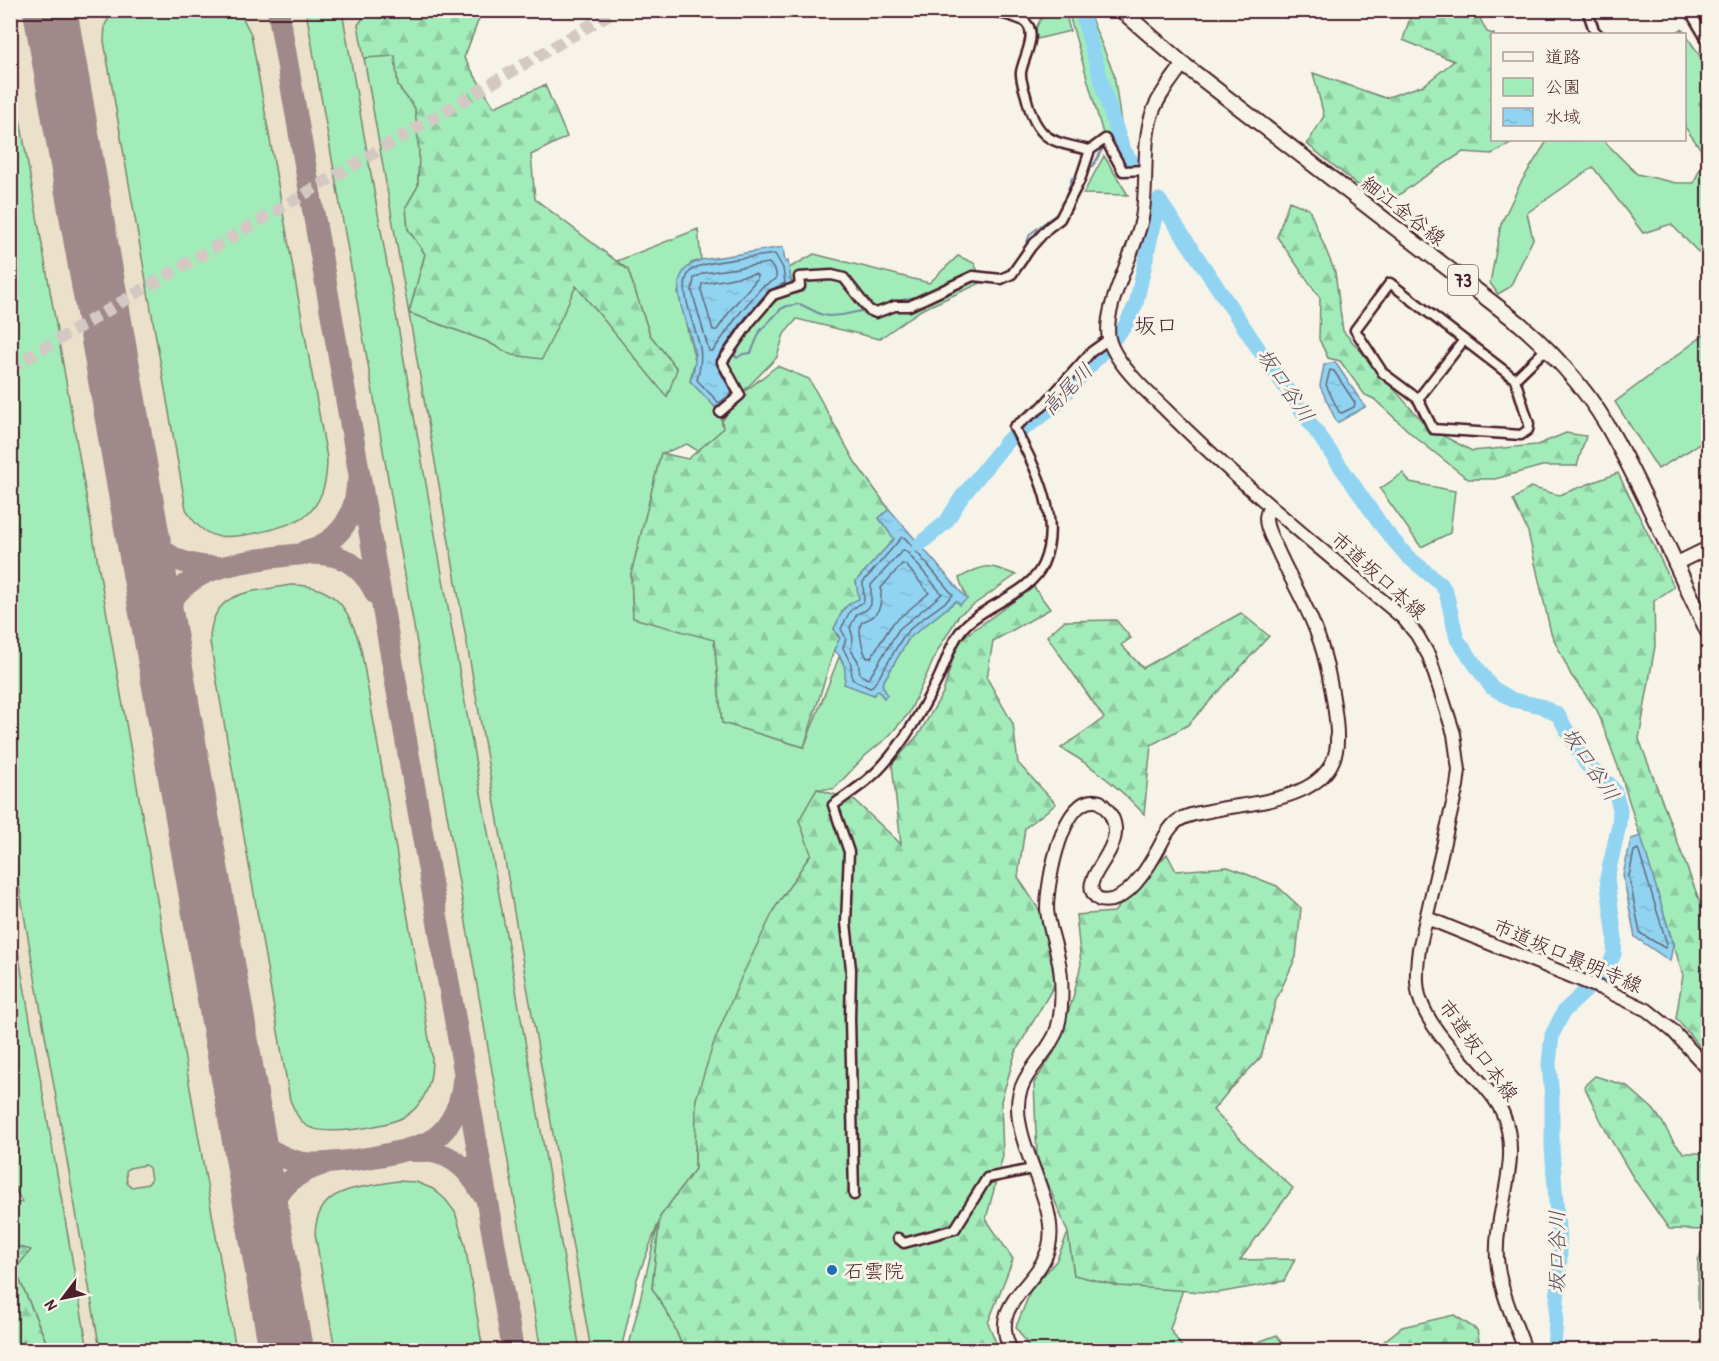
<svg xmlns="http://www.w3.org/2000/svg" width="1719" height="1361" font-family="'Patrick Hand','Klee One',sans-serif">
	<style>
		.built { fill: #ebe0ca }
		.green { fill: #a2ecba; stroke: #768672; stroke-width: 1.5; fill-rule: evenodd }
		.forest { fill: url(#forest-firs); stroke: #768672; stroke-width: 1.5 }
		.water { fill: url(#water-ripples); stroke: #748ca2; stroke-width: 1.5 }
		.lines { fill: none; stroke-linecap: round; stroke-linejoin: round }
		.shore { stroke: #66677b; stroke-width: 1.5 }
		.stream { stroke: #748ca2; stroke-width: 2 }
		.river { stroke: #90d4f2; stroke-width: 15 }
		.taxiway { stroke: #a0898a; stroke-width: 22 }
		.runway { stroke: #a0898a; stroke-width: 54 }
		.secondary-tunnel { stroke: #d4c9c2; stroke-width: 12; stroke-dasharray: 12 6; stroke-linecap: butt }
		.street-casing { stroke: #4a1f2b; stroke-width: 13 }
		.secondary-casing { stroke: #4a1f2b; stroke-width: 16 }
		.primary-casing { stroke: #4a1f2b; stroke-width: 18 }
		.street { stroke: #f7f3e8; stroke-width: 8 }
		.secondary { stroke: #f7f3e8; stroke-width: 12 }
		.primary { stroke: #f7f3e8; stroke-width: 14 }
		.poi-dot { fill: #1f6fb2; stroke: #f7f3e8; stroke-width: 2 }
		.labels { text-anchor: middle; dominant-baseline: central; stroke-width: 6; stroke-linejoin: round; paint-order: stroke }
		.shield { fill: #f7f3e8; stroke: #7e5f64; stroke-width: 1.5 }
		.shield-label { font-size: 18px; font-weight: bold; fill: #4a1f2b }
		.street-label { font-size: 20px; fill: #4a1f2b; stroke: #f7f3e8 }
		.poi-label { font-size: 20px; fill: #4a1f2b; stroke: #f7f3e8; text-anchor: start }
		.water-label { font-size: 21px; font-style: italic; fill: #5c4c5d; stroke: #f7f3e8 }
		.quarter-label { font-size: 22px; fill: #4a1f2b; stroke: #f7f3e8 }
	</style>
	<defs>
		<pattern id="forest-firs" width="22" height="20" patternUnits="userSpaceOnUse" patternTransform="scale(1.5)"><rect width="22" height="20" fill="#a2ecba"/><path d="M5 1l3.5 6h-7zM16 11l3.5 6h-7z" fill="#8dcaa0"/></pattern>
		<pattern id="water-ripples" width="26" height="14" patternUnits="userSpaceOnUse" patternTransform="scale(1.5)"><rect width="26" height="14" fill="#90d4f2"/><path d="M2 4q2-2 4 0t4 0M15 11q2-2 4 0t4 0" fill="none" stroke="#7eb6d0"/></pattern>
	</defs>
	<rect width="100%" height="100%" fill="#f7f3e8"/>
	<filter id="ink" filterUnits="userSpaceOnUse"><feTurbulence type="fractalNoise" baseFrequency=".0167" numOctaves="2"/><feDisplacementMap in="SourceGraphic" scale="12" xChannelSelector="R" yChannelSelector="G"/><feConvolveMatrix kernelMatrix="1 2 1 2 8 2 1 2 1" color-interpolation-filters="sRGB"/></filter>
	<g filter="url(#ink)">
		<path class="built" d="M10 11H380L611 1350H83L11 934Z"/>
		<path class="green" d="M113 11H239L251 34 327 458C327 478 324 496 311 511 296 527 239 539 217 536 202 533 193 522 186 509L104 41 105 25Z
			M306 11H342L580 1350H541Z
			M1045 11H1065L1070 31 1037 39 1036 28Z
			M1068 11H1088L1114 74 1121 123 1130 157 1124 163 1103 134Z
			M1682 29 1708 68V95L1699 103 1708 116V268L1700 254 1671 224 1643 233 1593 167 1527 213 1533 239 1510 287 1498 294 1490 283 1501 224 1521 182 1547 141 1603 140 1637 174 1676 183H1694L1705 155 1685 127 1684 34H1673Z
			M395 55 398 86 415 108 419 151 418 186 406 207 408 229 425 254 409 313 486 341 512 355 576 286 677 369 650 335 628 270 617 261 698 229 701 260 691 263 678 292 695 360 690 381 720 412 723 429 698 451 687 444 661 454 631 574 633 618 714 639 722 723 804 747 839 657 845 666 846 672 878 690 883 697 887 695 882 684 909 638 956 601 967 599 959 578C987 563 987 564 1016 575L959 615 939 648 909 713 888 737 865 756 834 789H817L811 854 775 908 696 1099 695 1169 660 1217 652 1288 671 1319 684 1350H628L658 1224 637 1279 621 1350H591L364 58Z
			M11 68 236 1350H100L91 1298 11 840ZM145 1165 149 1168 151 1180 148 1184 132 1187 127 1183 126 1171 129 1168Z
			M1104 156 1128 195 1083 194Z
			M814 254 929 283 958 256 974 263 983 282 921 310 879 339 797 319 784 334 777 357 740 395 725 358 750 322 792 288 789 268Z
			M1708 332V439L1658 469 1615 402Z
			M1403 473 1410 482 1455 491 1450 533 1421 547 1380 489Z
			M290 585C336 584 350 610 361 649L432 1056C432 1075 430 1090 418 1105 415 1109 409 1114 404 1117 385 1127 321 1138 304 1124 297 1118 294 1109 290 1100L210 642C210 589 250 593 290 585Z
			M10 906 88 1350H37L46 1341 15 1269 30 1250 11 1245V1205L22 1202 10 1179Z
			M397 1181 416 1182 433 1189 445 1199 455 1212 465 1245 483 1350H335L315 1233C318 1185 359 1189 397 1181Z
			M1068 1233 1074 1275 1119 1286 1183 1289 1170 1329 1184 1350H1031L1016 1327 1031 1290 1056 1261Z
			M1277 1335 1286 1350H1237Z"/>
		<path class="forest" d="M368 11H482L464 58 494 107 545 85 567 137 531 155 535 199 628 270 650 335 677 369 667 397 576 286 542 359 512 355 486 341 409 313 425 254 408 229 406 207 418 186 419 151 415 108 398 86 395 56 364 58 358 25Z
			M1412 11H1476L1487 32 1494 34 1492 140H1518L1492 154 1463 152 1421 179 1384 206 1307 144 1324 116 1313 73 1385 98 1424 85 1454 61 1403 40Z
			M1289 201 1309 209 1335 272 1343 331 1428 428 1472 451 1537 445 1566 433 1586 436 1577 466H1542L1495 479H1468L1415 437 1374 399 1365 395 1340 361 1328 358 1319 339 1320 298 1277 237Z
			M777 366 809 379 855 462 889 509 879 518 894 539 856 581 859 599 844 608 834 629 837 636 840 638 834 650 804 747 722 723 714 640 633 618 631 574 661 453 688 459 723 429 722 421 740 395Z
			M1618 473 1674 587 1654 601 1655 646 1639 739 1708 924V946L1700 1013 1708 1023V1057L1676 1018 1683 975 1620 772 1597 710 1571 675 1551 633 1528 532 1513 500 1530 487 1559 495Z
			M1034 587 1050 609 993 641 987 678 1013 724 1018 763 1056 804 1025 828 1018 877 1043 916 1055 984 1016 1051 1001 1101 1003 1156 986 1219 1013 1259 988 1323 999 1350H684L671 1319 652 1288 660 1217 695 1169 696 1099 714 1042 742 976 775 908 811 854 799 820 817 789 855 801 901 844 892 764 919 734 943 693 958 641Z
			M1241 613 1269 636 1188 725 1151 745 1144 814C1119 787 1093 766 1061 748L1104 718 1047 636 1064 621 1116 620 1131 638 1121 645 1143 668Z
			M1167 854 1176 871 1228 867 1277 886 1301 908 1296 957 1276 1000 1261 1057 1228 1092 1213 1110 1254 1153 1293 1188 1240 1260 1295 1259 1284 1281 1217 1293 1119 1286 1074 1275 1068 1233 1037 1157 1034 1083 1055 1051 1073 998 1081 964 1076 915 1114 912Z
			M1595 1076 1627 1086 1653 1109 1661 1120 1673 1141 1684 1153H1708V1230L1669 1229 1634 1179 1608 1135 1584 1086Z
			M1708 1234V1318L1698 1308V1261Z
			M11 1245 31 1250 15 1269 46 1342 37 1350H11Z
			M1454 1315 1477 1330 1481 1350H1373L1402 1327Z"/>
		<path class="water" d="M783 247 785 262 788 261 792 288 773 295 722 362 740 395 720 412 690 381C693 374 695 366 695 358 694 326 655 275 701 260Z
			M1335 362 1365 407 1337 423 1320 386 1324 365Z
			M889 509 967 599 960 605 956 601 909 638 882 684 887 695 884 698 878 690 874 695 844 684C847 670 845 659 834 650L840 638 834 629C841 615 843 604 859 599L856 581 894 539 879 518Z
			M1641 836 1673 945 1670 961 1635 937 1623 875 1631 839Z"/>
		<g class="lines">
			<path class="shore" d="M775 254 783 268 785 283 768 291 745 318 717 359V366L732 393 719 403 697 380C700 369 702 359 700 348 697 330 673 281 693 269 706 261 757 257 775 254Z
				M769 263 776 272V279L762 287 739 314 713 351H709L692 291 694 278 704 273Z
				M754 274 757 275V279L732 308 717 330H713L701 290 702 284Z
				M1330 370 1334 371 1355 403 1354 407 1342 413 1339 412 1326 385Z
				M902 537 905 538 953 595C939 610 915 620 903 637 896 647 877 685 870 688L852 679 851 664 843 648 846 638 841 629 850 611 864 601 863 582Z
				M903 550 906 551 942 594 899 629 870 677 867 679 860 674 858 661 851 650 853 638 850 627 857 614 866 610 871 605V585Z
				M902 564 906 565 929 593 893 623 871 657 867 658C863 652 857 628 862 622 863 622 870 618 871 618 882 611 881 600 881 588Z
				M1638 849 1667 944 1665 948 1640 933 1629 876 1634 851Z"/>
			<path class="stream" d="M1099 72 1114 136 1110 140
				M1087 171C1097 165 1098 153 1106 144
				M1064 202 1072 178 1080 175
				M1023 253 1030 234 1059 212
				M973 273 979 271 991 275
				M1002 274 1012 267
				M895 302 924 295
				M872 309 890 304
				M732 352 737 358 743 354 751 353 760 331 781 309 787 306 800 304 820 314 828 316 842 315 866 310"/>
			<path class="river" d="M1081 10 1110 111 1123 149 1131 161
				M1159 200 1258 348 1384 529 1407 556 1441 584 1446 592 1457 639 1491 687 1513 700 1541 706 1558 715 1586 764 1610 785 1615 792 1620 809 1619 825 1607 878 1615 938 1614 954 1606 972 1564 1011 1552 1035 1549 1064 1552 1098V1147L1560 1256 1554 1350
				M919 545 946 522 961 498 1008 440 1053 408 1125 326 1136 304 1159 200"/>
			<path class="taxiway" d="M278 10 513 1350
				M56 45 58 27 63 10
				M138 510C152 550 175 567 218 567
				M306 551C337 543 355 519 357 486
				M162 648C163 630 163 612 175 596 182 587 193 579 203 574 224 563 306 550 329 555 351 558 367 575 376 594
				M242 1103C249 1121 256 1142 274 1152 284 1158 293 1161 304 1163 329 1166 416 1153 435 1138 452 1126 462 1101 463 1081
				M413 1151C446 1149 466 1164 482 1193
				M268 1249C268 1205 277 1179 321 1165"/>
			<path class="runway" d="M50 10 286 1350"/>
			<path class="secondary-tunnel" d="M10 368 616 10"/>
			<g class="street-casing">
				<path id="street" d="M991 10C1001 15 1019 16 1026 23 1038 34 1023 59 1021 72 1020 80 1025 91 1027 100 1037 140 1052 142 1090 150
					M1587 10 1594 30 1598 34
					M1689 10 1708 42
					M1515 379 1529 424 1528 430 1521 435 1433 429 1418 399 1383 373 1355 330 1390 283 1515 379 1547 348
					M1418 399 1464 340
					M720 412 740 395 722 362 750 322 773 295 800 286 799 277 832 275 844 278 869 310 876 313 895 306H909L973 276 1001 279 1012 274 1031 247 1048 228 1060 219 1080 180 1090 150 1105 139 1123 171 1146 170
					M854 1195 850 1019 851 969 846 923 849 852 833 805C850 793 869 781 883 765 905 741 922 710 937 681 947 662 950 641 966 625 987 604 1031 593 1043 564 1063 518 1035 467 1014 427L1042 407 1091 352 1109 339
					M898 1238 904 1243 955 1229 987 1178 1033 1169"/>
			</g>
			<g class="secondary-casing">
				<path id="secondary" d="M1183 64C1172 80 1158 96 1152 114 1142 144 1148 185 1142 218 1136 252 1102 307 1109 339 1115 363 1147 392 1165 409 1240 484 1322 550 1403 618L1417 635 1429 656 1454 734 1459 770 1457 786 1419 949C1417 965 1415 983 1420 999 1430 1029 1456 1053 1476 1077 1486 1088 1497 1100 1503 1114 1523 1161 1494 1210 1497 1258 1499 1290 1515 1321 1525 1350
					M1675 564 1708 548
					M1427 918 1603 989 1647 1010 1673 1031 1708 1069
					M1011 1350C987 1302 1039 1287 1049 1246 1059 1207 1017 1150 1018 1106 1018 1079 1039 1063 1051 1042 1058 1032 1060 1020 1061 1007 1062 991 1062 974 1058 958 1055 942 1048 925 1047 909 1047 884 1062 790 1100 802 1147 844 1066 878 1100 900 1124 906 1146 871 1156 853 1162 843 1166 831 1175 823 1185 814 1202 813 1214 810 1254 802 1326 800 1336 751 1341 728 1327 661 1319 639 1309 608 1290 579 1277 549 1273 540 1266 529 1266 519 1266 514 1268 510 1270 506"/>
			</g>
			<g class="primary-casing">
				<path id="primary" d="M1121 10 1183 64 1520 324C1558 357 1593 397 1616 441 1650 503 1677 569 1708 632"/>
			</g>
			<use href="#street" class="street"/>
			<use href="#secondary" class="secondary"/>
			<use href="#primary" class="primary"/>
		</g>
	</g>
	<circle class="poi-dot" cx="832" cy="1270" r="6"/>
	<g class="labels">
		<rect class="shield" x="1448" y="265" width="30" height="30" rx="4.5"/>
		<g class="shield-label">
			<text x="1463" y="280">73</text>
		</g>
		<g class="street-label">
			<text transform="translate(1404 210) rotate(38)">細江金谷線</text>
			<text transform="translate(1379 575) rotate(42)">市道坂口本線</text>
			<text transform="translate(1568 955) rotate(23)">市道坂口最明寺線</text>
			<text transform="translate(1479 1050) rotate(54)">市道坂口本線</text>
		</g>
		<g class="poi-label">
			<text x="844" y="1270">石雲院</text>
		</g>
		<g class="water-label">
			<text transform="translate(1286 385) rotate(56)">坂口谷川</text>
			<text transform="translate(1067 389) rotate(-46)">高尾川</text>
			<text transform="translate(1591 764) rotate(56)">坂口谷川</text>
			<text transform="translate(1556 1252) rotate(-90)">坂口谷川</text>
		</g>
		<g class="quarter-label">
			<text x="1156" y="325">坂口</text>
		</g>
	</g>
	<rect width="1719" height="1361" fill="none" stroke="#f7f3e8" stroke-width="36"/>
	<rect x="18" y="18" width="1683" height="1325" fill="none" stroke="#4a1f2b" stroke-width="2" filter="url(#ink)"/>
	<rect x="1491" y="33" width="195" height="108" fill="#f7f3e8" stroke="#b29e9c" stroke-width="1.5"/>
	<rect x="1503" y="52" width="30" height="9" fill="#f7f3e8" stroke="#b29e9c" stroke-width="1.5"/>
	<text x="1545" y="63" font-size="18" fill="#4a1f2b">道路</text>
	<rect x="1503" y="78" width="30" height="18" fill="#a2ecba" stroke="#b29e9c" stroke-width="1.5"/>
	<text x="1545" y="93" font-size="18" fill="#4a1f2b">公園</text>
	<rect x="1503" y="108" width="30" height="18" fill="url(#water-ripples)" stroke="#b29e9c" stroke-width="1.5"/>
	<text x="1545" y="123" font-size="18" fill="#4a1f2b">水域</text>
	<g transform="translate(63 1298) rotate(238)" stroke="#f7f3e8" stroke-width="4.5" paint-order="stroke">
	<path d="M0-4.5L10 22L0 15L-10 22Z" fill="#4a1f2b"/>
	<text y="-9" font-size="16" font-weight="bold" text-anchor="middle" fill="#4a1f2b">N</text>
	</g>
</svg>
